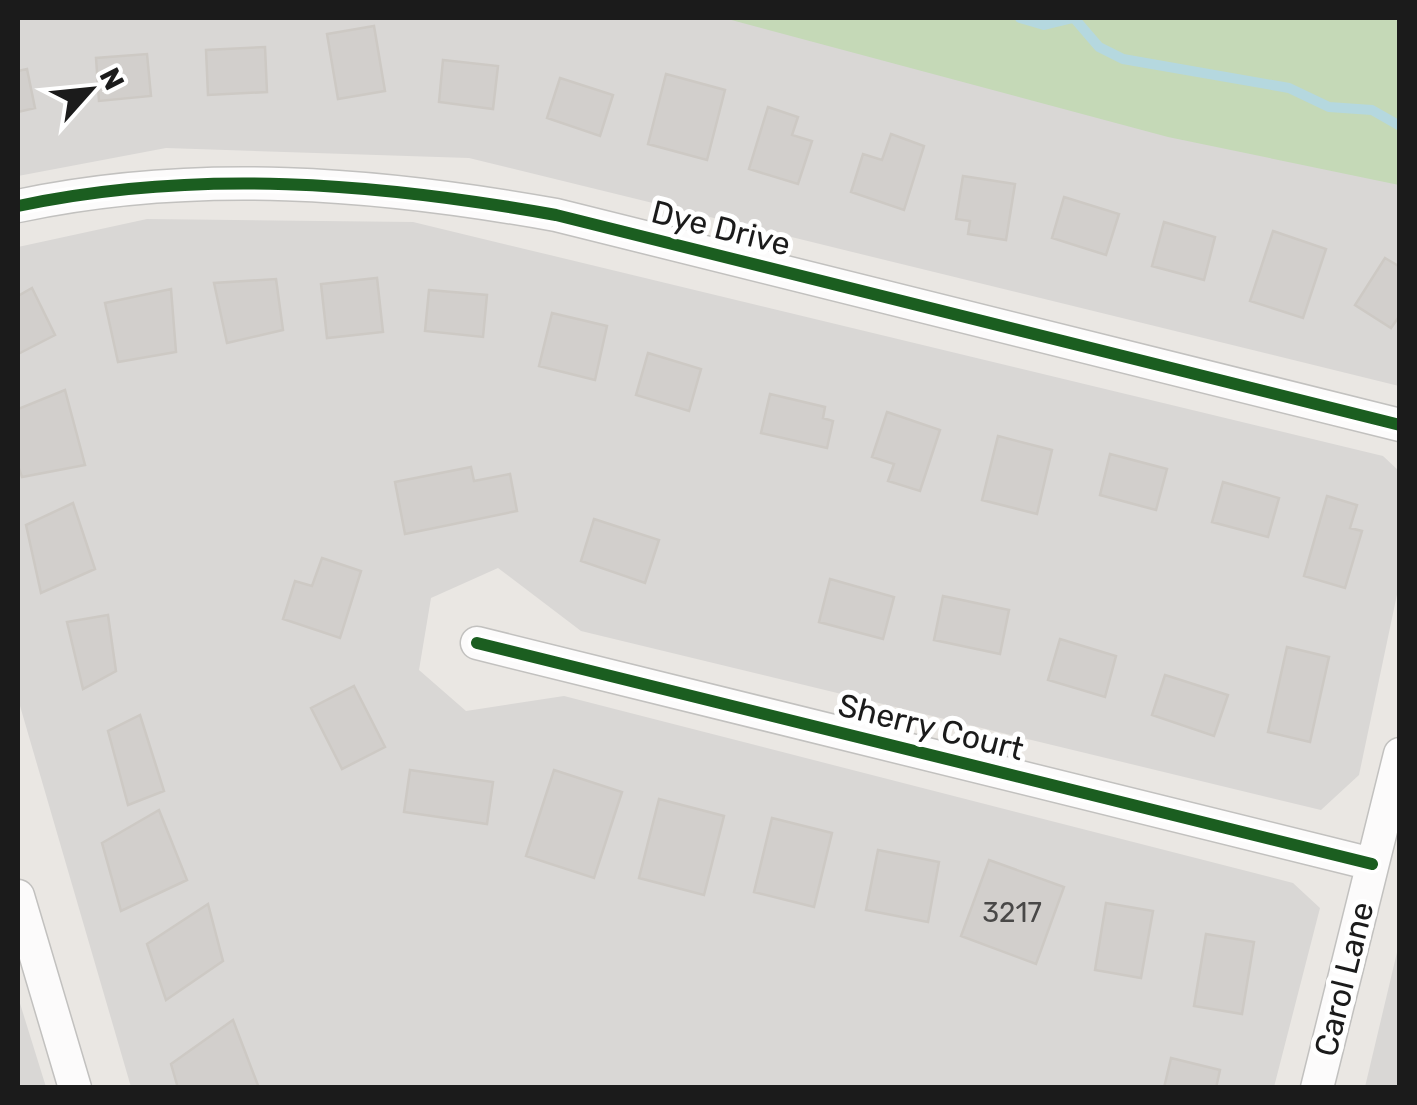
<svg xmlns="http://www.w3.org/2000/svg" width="1417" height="1105" font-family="Rubik,sans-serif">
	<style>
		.residential { fill: #d9d7d5 }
		.forest { fill: #c5d9b7 }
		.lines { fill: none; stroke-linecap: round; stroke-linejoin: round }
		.stream { stroke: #b5d8df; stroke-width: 10 }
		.building { fill: #d2cfcc; stroke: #cdc9c4; stroke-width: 2.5 }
		.street-casing { stroke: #c2c1bf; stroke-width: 35 }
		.street { stroke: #fcfbfb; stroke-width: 32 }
		.cycleway-casing { stroke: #fff; stroke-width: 19 }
		.cycleway { stroke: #1b5e20; stroke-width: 12 }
		.labels { text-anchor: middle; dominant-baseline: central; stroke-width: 10; stroke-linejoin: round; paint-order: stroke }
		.number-label { font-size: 28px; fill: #494847 }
		.street-label { font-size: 32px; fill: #1b1b1b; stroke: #fff }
	</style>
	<rect width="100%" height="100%" fill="#eae7e3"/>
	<path class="residential" d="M18 18H749L1399 184V386L469 158 166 148 18 176Z
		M147 219 413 222 1383 456 1399 471V585L1359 775 1321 810 581 631 498 568 431 598 419 670 466 711 564 696 1293 883 1320 908 1274 1087H131L18 699V247Z
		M1399 944V1087H1365Z
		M18 997 46 1087H18Z"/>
	<path class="forest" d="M724 18H1399V185L1168 137Z"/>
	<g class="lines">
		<path class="stream" d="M1020 18 1044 25 1073 18
			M1074 18 1099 47 1123 59 1289 88 1329 107 1372 110 1400 126"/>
	</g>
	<path class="building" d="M374 26 385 91 338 99 327 34Z
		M265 47 267 92 208 95 206 50Z
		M147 54 151 96 99 101 96 58Z
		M443 60 498 66 493 109 439 102Z
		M27 69 35 108 18 112V71Z
		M666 74 725 90 707 160 648 144Z
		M560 78 613 95 600 136 547 118Z
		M768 107 798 117 792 135 812 141 798 184 749 169Z
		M891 134 924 146 904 210 851 192 863 154 882 160Z
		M963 176 1015 184 1006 240 968 234 970 221 956 219Z
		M1064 197 1119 214 1106 255 1052 238Z
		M1164 222 1215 237 1204 280 1152 266Z
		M1273 231 1326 249 1303 318 1250 301Z
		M1385 258 1400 267V315L1391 328 1355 305Z
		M377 278 383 332 327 338 321 284Z
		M276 279 283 330 227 343 214 283Z
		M32 288 55 335 18 354V296Z
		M171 289 176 352 118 362 105 303Z
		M429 290 487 295 483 337 425 331Z
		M552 313 607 326 595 380 539 366Z
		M648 353 701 369 689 411 636 395Z
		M65 390 85 465 22 477 18 466V409Z
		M770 394 825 407 823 418 833 421 827 448 761 433Z
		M887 412 940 430 920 491 888 481 894 464 872 457Z
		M998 436 1052 450 1037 514 982 500Z
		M1110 454 1167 469 1156 510 1100 495Z
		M471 467 474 481 510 474 517 511 405 534 395 482Z
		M1223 482 1279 498 1268 537 1212 522Z
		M1327 496 1357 505 1350 528 1362 531 1345 588 1304 576Z
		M73 503 95 569 41 593 26 525Z
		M594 519 659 540 645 583 581 561Z
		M322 558 361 571 340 638 283 619 295 581 312 586Z
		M830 579 894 597 883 639 819 622Z
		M943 596 1009 610 1000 654 934 640Z
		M108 615 116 671 83 689 67 622Z
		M1060 639 1116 656 1105 697 1048 680Z
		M1287 647 1329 657 1310 742 1268 732Z
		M1165 675 1228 695 1214 736 1152 715Z
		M354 686 385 747 342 769 311 708Z
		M140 715 164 791 128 805 108 731Z
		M410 770 493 782 487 824 404 812Z
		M554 770 622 792 594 878 526 856Z
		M659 799 724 816 704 895 639 878Z
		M159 810 187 880 121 911 102 843Z
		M772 818 832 833 814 907 754 892Z
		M878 850 939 862 928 922 866 910Z
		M989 860 1064 887 1036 964 961 936Z
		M1106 903 1153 911 1141 978 1095 970Z
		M208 904 223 961 166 1000 147 944Z
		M1206 934 1254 942 1242 1014 1194 1006Z
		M233 1020 259 1088H178L171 1064Z
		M1171 1058 1220 1070 1216 1088H1164Z"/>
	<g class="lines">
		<g class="street-casing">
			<path id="street" d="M18 206C197 168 377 183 556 215L1400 425
				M477 643 1372 864
				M18 896 75 1088
				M1317 1088 1400 754"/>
		</g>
		<use href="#street" class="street"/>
		<g class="cycleway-casing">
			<path id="cycleway" d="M18 206C197 168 377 183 556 215L1400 425
				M477 643 1372 864"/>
		</g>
		<use href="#cycleway" class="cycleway"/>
	</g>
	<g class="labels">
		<g class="number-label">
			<text x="1012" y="912">3217</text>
		</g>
		<g class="street-label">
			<text transform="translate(721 228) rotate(14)">Dye Drive</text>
			<text transform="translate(931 727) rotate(14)">Sherry Court</text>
			<text transform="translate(1344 979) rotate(-76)">Carol Lane</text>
		</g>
	</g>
	<rect width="1417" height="1105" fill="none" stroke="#1b1b1b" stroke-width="40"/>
	<g transform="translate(90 90) rotate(63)" stroke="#ffffff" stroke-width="8" paint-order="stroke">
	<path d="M0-8L18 38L0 25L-18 38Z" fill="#1b1b1b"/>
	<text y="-15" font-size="28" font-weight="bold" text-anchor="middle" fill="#1b1b1b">N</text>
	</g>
</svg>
